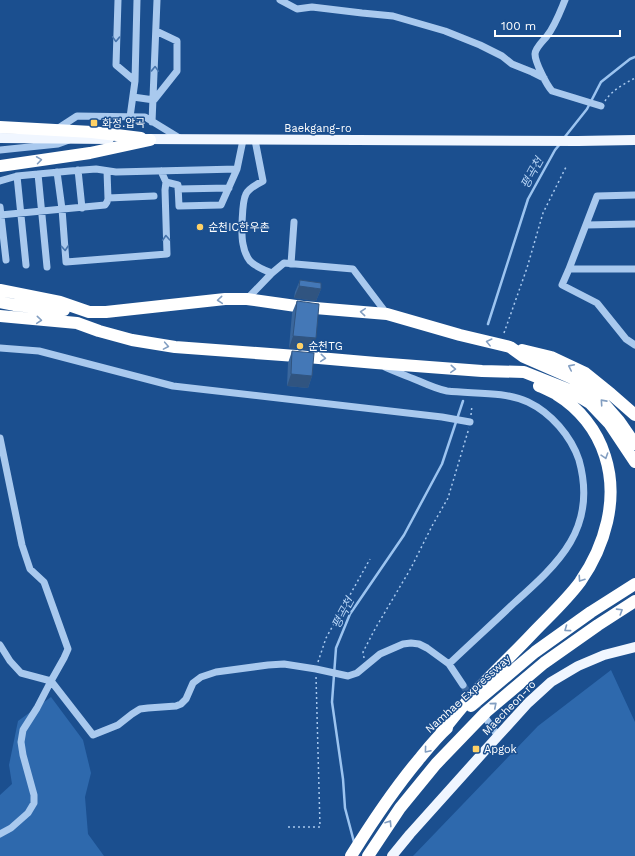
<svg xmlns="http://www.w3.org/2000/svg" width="635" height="856" font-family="'Work Sans','Noto Sans KR',sans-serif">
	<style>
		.green { fill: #2e69ad }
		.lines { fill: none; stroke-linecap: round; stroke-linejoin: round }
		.stream { stroke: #9cc4f0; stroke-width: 2.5 }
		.minor-tunnel { stroke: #3d69a0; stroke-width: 7; stroke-dasharray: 7 3.5; stroke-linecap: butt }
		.path { stroke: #a9c9ee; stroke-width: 1.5; stroke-dasharray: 2 3; stroke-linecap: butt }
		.minor { stroke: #a9c9ee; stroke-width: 7 }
		.major { stroke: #f0f6ff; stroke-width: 10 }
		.highway { stroke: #fff; stroke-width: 12 }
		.wall { fill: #3a679d }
		.shaded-wall { fill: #305480 }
		.building { fill: #4478b7; stroke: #305480 }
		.oneway { stroke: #4674ac }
		.oneway2 { stroke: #829ec1 }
		.poi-dot { fill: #ffd166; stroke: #1b4f8f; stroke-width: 1.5 }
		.labels { text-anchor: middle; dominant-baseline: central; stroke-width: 3; stroke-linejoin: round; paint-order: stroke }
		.poi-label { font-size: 11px; fill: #fff; stroke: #1b4f8f; text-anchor: start }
		.street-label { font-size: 11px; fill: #fff; stroke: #1b4f8f }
		.water-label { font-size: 12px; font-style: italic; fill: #b5d3f5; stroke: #1b4f8f }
	</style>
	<rect width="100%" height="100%" fill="#1b4f8f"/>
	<path class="green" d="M611 670 635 722V856H413L538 726Z
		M51 697 83 740 91 773 85 797 88 834 104 856H0V795L12 784 9 765 18 721Z"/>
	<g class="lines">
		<path class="stream" d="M564 138 587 109 601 82 630 59 635 57
			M488 324 528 199 555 150 560 144
			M354 842 345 808 343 779 332 702 336 648 350 614 404 535 442 464 463 401"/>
		<path class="minor-tunnel" d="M463 685 484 717"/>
		<path class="path" d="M605 101C612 90 624 84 635 78
			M504 333 527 268 543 213 566 167
			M471 415 472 405
			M364 658 363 652 375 629 411 568 432 526 448 498 469 428
			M318 662 326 638 370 559
			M288 827H320L316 676"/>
		<path class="minor" d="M118 0 116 65 135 81 130 117
			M280 0 297 9 312 7 362 13 393 16 445 31 480 45 502 56 512 64 532 72 544 78
			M565 0C560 12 555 26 547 36 543 41 535 48 535 54 535 62 546 84 552 91L601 106
			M135 81 137 0
			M133 97 154 100 177 71V41L156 31
			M152 122 157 0
			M57 129 77 116 145 117 181 139
			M255 140 263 181C257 184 249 188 246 194 242 201 241 235 243 244 244 250 246 256 250 261 256 267 264 270 272 273
			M0 150 58 144 69 140
			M78 170 82 208
			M161 171 166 182 178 185 179 206 221 205 237 169
			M57 172 62 209 66 262 167 254 165 190 166 182
			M38 174 47 267
			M17 176 26 265
			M0 181 17 176 70 171 96 169 116 172 237 169 243 140
			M178 189 229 188
			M635 195 597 196 569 269H635
			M108 198 154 196
			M0 207 6 260
			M0 215 105 205 107 202 108 199 107 171
			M586 225 635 224
			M291 264 294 222
			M569 269 562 285 597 303 626 339 635 345
			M247 299 272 273 284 263 353 269 387 314
			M0 348 39 351 173 386 442 417 470 422
			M385 367C396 372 407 376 419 381 428 385 437 389 447 391 473 394 504 391 528 402 551 413 571 436 579 460 598 528 559 563 513 604 492 624 470 644 449 664
			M0 438 22 545 30 569 44 582 68 649 64 658 51 681 21 673 10 661 0 645
			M487 720 498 736
			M0 834 11 828 28 813 34 803V795L23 755 21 742 23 730 37 708 51 681 93 735 118 725 132 714 140 709 148 708 176 706 181 704 186 699 193 683 201 677 216 672 268 665 284 664 316 669 348 676 357 673 380 654 403 644 411 643 419 644 427 648 449 664 463 685"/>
		<path class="major" d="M0 138 109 139
			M143 139 578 141 635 140
			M392 856 410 834 498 736 528 703 551 682 578 666 604 655 635 647"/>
		<path class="highway" d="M0 127 92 132 141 138
			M0 166 90 153 150 140
			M0 290 60 302 89 312H106L225 299H247L303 307 387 314 460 335 510 347 524 357 572 378 598 397 619 421 635 444
			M0 302 14 305 64 310
			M0 316 77 323 99 331 132 340 175 347 296 356 376 363 482 371 524 372 567 389 590 403 609 423 635 462
			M522 350 551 357 585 373 611 394 635 415
			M471 706 535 652 591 612 635 584
			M441 733C454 717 467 700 482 685 498 668 515 652 531 635 547 618 566 601 580 582 605 546 619 499 605 456 597 430 579 408 556 394 550 391 545 388 539 386
			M351 856C372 822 394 789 420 758 429 747 437 737 447 728
			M368 856 400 808 436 764 486 712 544 663 598 625 635 601"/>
	</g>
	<path class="wall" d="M300 280 321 289 316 301 294 298 295 292Z
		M297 301 312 350 289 348 292 313Z
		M292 351 312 376 308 388 287 386 288 363Z"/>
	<path class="shaded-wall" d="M299 286 321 289 316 301 294 298Z
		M293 336 316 338 312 350 289 348Z
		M291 374 312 376 308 388 287 386Z"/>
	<path class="building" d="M300 280 321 283V289L299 286Z
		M297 301 319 304 316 338 293 336Z
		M292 351 314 353 312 376 291 374Z"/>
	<defs><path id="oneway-chevron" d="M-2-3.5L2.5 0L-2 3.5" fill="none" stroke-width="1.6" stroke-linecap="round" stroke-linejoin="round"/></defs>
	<g class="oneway">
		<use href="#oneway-chevron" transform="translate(116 39) rotate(92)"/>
		<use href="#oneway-chevron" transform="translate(155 69) rotate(-88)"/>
		<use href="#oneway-chevron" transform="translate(166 238) rotate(-93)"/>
		<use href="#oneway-chevron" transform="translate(65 248) rotate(86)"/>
	</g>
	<g class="oneway2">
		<use href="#oneway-chevron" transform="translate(39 160) rotate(-8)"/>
		<use href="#oneway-chevron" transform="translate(220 300) rotate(175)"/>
		<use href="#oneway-chevron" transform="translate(363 312) rotate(-175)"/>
		<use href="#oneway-chevron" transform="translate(39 320) rotate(5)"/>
		<use href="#oneway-chevron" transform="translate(489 342) rotate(-166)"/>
		<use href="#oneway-chevron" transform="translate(166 346) rotate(10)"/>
		<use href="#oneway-chevron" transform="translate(323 358) rotate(5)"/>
		<use href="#oneway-chevron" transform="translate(571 367) rotate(-154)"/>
		<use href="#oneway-chevron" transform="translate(453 369) rotate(4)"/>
		<use href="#oneway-chevron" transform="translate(603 402) rotate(-132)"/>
		<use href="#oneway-chevron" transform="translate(605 456) rotate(72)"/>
		<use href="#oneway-chevron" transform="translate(581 579) rotate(124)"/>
		<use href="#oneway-chevron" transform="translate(620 611) rotate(-32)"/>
		<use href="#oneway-chevron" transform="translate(567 629) rotate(144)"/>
		<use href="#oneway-chevron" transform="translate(494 705) rotate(-40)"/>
		<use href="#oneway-chevron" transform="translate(427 750) rotate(130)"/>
		<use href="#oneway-chevron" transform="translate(389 823) rotate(-57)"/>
	</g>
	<g class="poi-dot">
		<rect x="90" y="119" width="8" height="8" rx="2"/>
		<circle cx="200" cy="227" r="4"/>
		<circle cx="300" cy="346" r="4"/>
		<rect x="472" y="745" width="8" height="8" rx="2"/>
	</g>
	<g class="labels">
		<g class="poi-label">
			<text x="102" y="123">화정.압곡</text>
			<text x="208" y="227">순천IC한우촌</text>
			<text x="308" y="346">순천TG</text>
			<text x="484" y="749">Apgok</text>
		</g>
		<g class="street-label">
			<text x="318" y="128">Baekgang-ro</text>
			<text transform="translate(468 694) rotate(-42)">Namhae Expressway</text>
			<text transform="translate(509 708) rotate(-46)">Maecheon-ro</text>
		</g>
		<g class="water-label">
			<text transform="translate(532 173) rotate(-61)">평곡천</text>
			<text transform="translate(343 613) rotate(-62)">평곡천</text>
		</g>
	</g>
	<path d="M495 30v6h125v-6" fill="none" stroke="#ffffff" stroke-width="2"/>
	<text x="501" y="30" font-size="12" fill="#ffffff" stroke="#1b4f8f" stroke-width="3" paint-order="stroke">100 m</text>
</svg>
